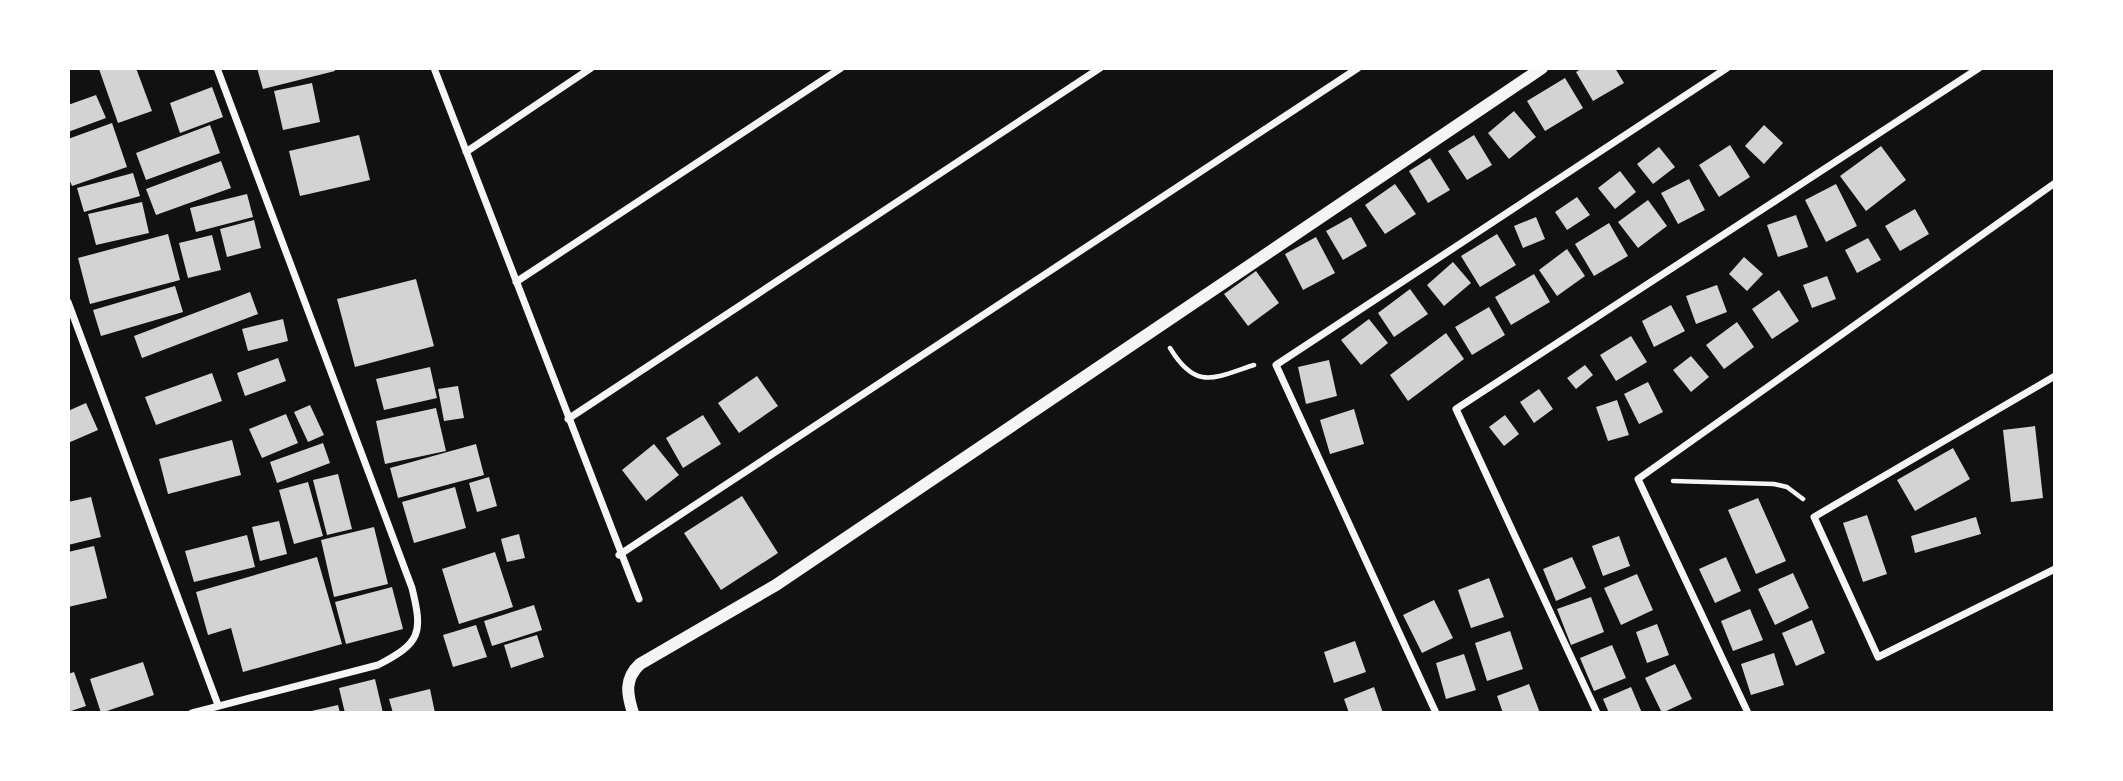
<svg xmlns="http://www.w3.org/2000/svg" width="2123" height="781" font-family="Poppins,sans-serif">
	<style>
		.building { fill: #d3d3d3 }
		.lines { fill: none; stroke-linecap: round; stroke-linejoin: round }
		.path { stroke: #f5f5f5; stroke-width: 4.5 }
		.minor { stroke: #f5f5f5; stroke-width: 7 }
		.tertiary { stroke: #f5f5f5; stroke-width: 12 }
	</style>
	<rect width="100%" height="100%" fill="#111"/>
	<path class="building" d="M136 68 152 111 118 123 99 69Z
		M257 68H334L335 71 263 89Z
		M1583 68H1615L1624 83 1593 101 1576 72Z
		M1565 78 1583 108 1545 131 1527 101Z
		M312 83 320 122 283 130 274 91Z
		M212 87 223 117 180 133 170 103Z
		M96 95 106 118 68 132V105Z
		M1514 111 1536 137 1509 159 1488 133Z
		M112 123 127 167 72 186 68 177V139Z
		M210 125 220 153 146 180 136 153Z
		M1764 125 1783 143 1764 164 1745 146Z
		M359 135 370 180 300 196 289 151Z
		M1474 135 1492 165 1467 180 1448 151Z
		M1730 145 1750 177 1719 197 1699 165Z
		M1881 146 1906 180 1866 211 1840 176Z
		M1659 147 1675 167 1653 184 1637 164Z
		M1430 158 1450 190 1428 203 1409 171Z
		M221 161 231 188 156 215 146 189Z
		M1620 171 1636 192 1615 209 1598 188Z
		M133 173 140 196 84 212 77 188Z
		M1689 179 1705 210 1678 224 1661 193Z
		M1395 184 1416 214 1385 234 1365 205Z
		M1836 184 1857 226 1826 242 1805 200Z
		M247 194 253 217 196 232 190 208Z
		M1577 197 1590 215 1567 230 1555 212Z
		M1648 200 1667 226 1638 248 1618 222Z
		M142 202 149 233 96 245 88 214Z
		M1915 209 1929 234 1900 251 1885 226Z
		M1796 215 1808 247 1778 257 1767 225Z
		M1351 217 1367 246 1343 260 1326 231Z
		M1536 217 1545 239 1523 248 1514 226Z
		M254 220 261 248 227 257 220 229Z
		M1609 223 1628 256 1594 276 1575 244Z
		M168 234 180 280 90 304 78 258Z
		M1497 234 1516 265 1480 287 1461 256Z
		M212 235 221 270 188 278 179 243Z
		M1316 237 1335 273 1303 290 1285 254Z
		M1868 238 1881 260 1857 273 1845 250Z
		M1567 249 1585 276 1557 296 1539 270Z
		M1744 257 1763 274 1747 291 1729 274Z
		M1453 262 1471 283 1444 306 1427 285Z
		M1256 271 1279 303 1248 326 1224 294Z
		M1534 274 1550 302 1511 325 1495 297Z
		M1827 276 1836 299 1812 308 1803 285Z
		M416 279 434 346 355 367 337 299Z
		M1717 285 1727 312 1696 324 1686 296Z
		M175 286 183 312 101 336 93 310Z
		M1410 289 1428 314 1394 337 1378 313Z
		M1779 290 1799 321 1772 339 1752 309Z
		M250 292 258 314 142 358 134 336Z
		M1671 305 1685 331 1654 347 1642 321Z
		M1489 307 1505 335 1472 355 1455 327Z
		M283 319 288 341 248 351 242 329Z
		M1369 319 1388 343 1361 365 1341 340Z
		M1737 322 1754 347 1724 369 1706 345Z
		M1446 333 1464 359 1408 401 1390 375Z
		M1631 336 1647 362 1616 381 1600 355Z
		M1691 356 1709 377 1691 392 1673 370Z
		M278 358 286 381 245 396 237 373Z
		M1329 360 1337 396 1306 404 1298 367Z
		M1585 365 1593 375 1576 389 1567 378Z
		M430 367 437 398 384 410 376 379Z
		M212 373 222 401 156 425 145 397Z
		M757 376 778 406 739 433 718 403Z
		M1648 382 1663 412 1639 424 1624 394Z
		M458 386 464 418 444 421 438 389Z
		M1539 389 1553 409 1534 423 1520 402Z
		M1617 400 1629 435 1608 441 1596 407Z
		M86 403 98 430 68 443V411Z
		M310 405 324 435 308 442 294 412Z
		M436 408 446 451 385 464 376 421Z
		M1354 409 1364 444 1330 454 1320 420Z
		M286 414 298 443 262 458 249 429Z
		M703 415 721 444 683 468 666 438Z
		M1505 415 1519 434 1504 446 1489 427Z
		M2035 426 2043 498 2011 502 2003 430Z
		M232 440 241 475 168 494 159 459Z
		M323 443 330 463 277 483 270 462Z
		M476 444 484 475 398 498 390 468Z
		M654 444 679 475 646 501 622 470Z
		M1953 448 1970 479 1915 511 1897 480Z
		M338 474 352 529 327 535 313 480Z
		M489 477 497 506 477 512 469 483Z
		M308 482 323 536 294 544 279 490Z
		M455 487 466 528 414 543 402 502Z
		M742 496 778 553 721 590 684 533Z
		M91 497 101 537 68 545V502Z
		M1758 498 1786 561 1756 574 1728 510Z
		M1867 515 1887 574 1863 582 1843 523Z
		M1976 517 1981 534 1915 553 1911 536Z
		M279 521 287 554 260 561 252 527Z
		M374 527 388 584 334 597 321 540Z
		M519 534 525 558 507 562 501 539Z
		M247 535 255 567 194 582 185 551Z
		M1619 536 1630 566 1603 576 1592 546Z
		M94 546 107 598 68 607V552Z
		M495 552 513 607 459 624 442 569Z
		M317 557 342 644 243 672 231 628 208 635 196 592Z
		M1572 557 1586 588 1556 601 1543 569Z
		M1726 557 1741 591 1715 603 1699 569Z
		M1793 573 1809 608 1775 625 1758 589Z
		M1637 574 1653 610 1621 625 1604 588Z
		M1489 578 1504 617 1471 628 1458 590Z
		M392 587 403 629 346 644 335 602Z
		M1591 597 1604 632 1571 645 1557 609Z
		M1434 600 1453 638 1422 653 1403 615Z
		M534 605 542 630 492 646 484 621Z
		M1750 609 1763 640 1733 651 1721 621Z
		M1812 620 1825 653 1796 666 1782 633Z
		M1657 624 1669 655 1647 663 1636 632Z
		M476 625 487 657 453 667 443 635Z
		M1510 631 1523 669 1487 681 1475 643Z
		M537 635 544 657 511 668 504 645Z
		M1355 641 1366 672 1334 683 1324 652Z
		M1612 645 1626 678 1594 691 1580 658Z
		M1774 653 1784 685 1751 695 1741 664Z
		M1464 654 1476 690 1446 699 1436 663Z
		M143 662 154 695 101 713 90 679Z
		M1675 664 1692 699 1662 713 1645 678Z
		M74 672 86 706 68 712V674Z
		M375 679 383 713H345L339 688Z
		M1529 684 1540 713H1503L1497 696Z
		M1374 687 1383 713H1349L1344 699Z
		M1631 687 1642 713H1609L1603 699Z
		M430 689 435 713H393L389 699Z
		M338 705 340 713H307V712Z"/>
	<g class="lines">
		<path class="path" d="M1170 348C1196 391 1214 378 1254 365
			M1673 481 1774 484 1787 487 1803 499"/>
		<path class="minor" d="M434 68 639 599
			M466 152 591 68
			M516 282 841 68
			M68 302 218 705
			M2055 376 1814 517 1878 657 2055 569
			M568 419 1100 68
			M619 555 1358 68
			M192 713 378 665C421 643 423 633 412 588L217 68
			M1436 713 1276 365 1727 68
			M1597 713 1456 409 1979 68
			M1748 713 1638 479 2055 183"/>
		<path class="tertiary" d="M633 713C627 694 624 679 640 664L776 585 1542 68"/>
	</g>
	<rect width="2123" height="781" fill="none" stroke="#ffffff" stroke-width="140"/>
</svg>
